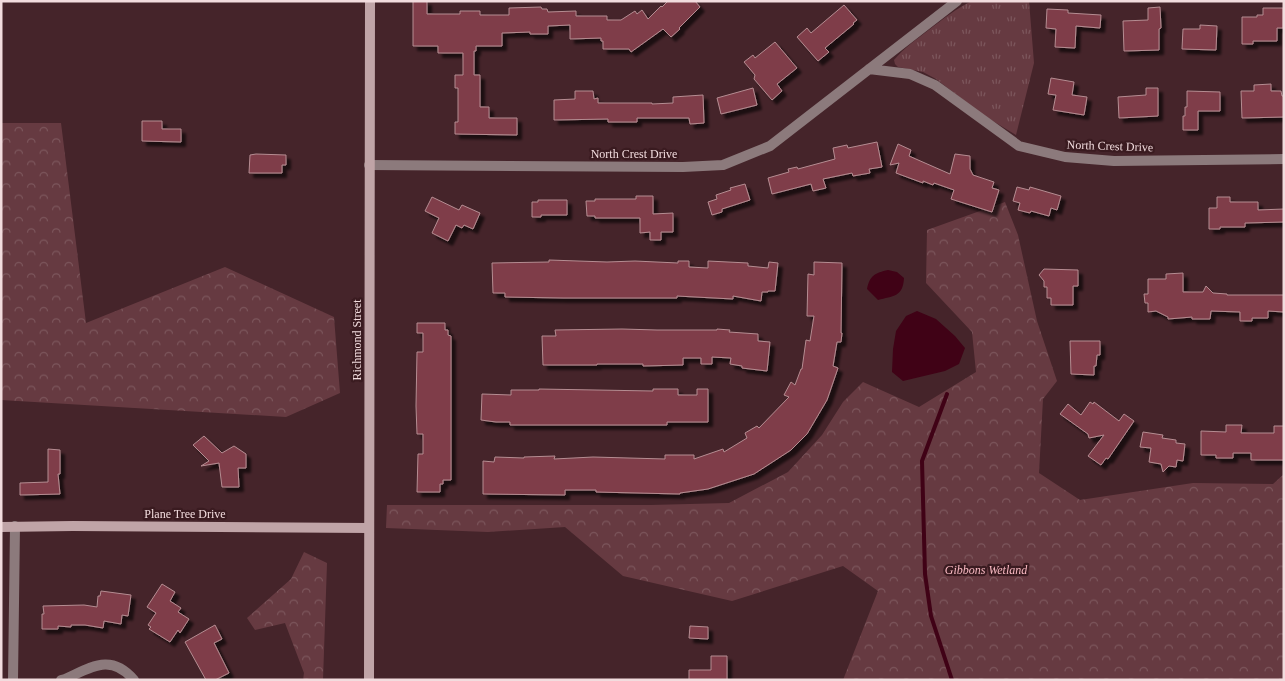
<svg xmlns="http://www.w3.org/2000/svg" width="1285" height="681" font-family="'Times New Roman',serif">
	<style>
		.grass { fill: url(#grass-tufts) }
		.forest { fill: url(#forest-crowns) }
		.water { fill: #400216 }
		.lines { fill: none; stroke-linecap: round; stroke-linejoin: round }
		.stream { stroke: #400216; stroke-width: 4 }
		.building { fill: #7f3c49; stroke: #b58d92; filter: url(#shadow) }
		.street { stroke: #8c7a7c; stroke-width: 10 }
		.secondary { stroke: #c0a4a7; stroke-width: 10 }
		.labels { text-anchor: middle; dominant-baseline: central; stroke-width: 4.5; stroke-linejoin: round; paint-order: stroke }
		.street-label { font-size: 12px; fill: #f2dcde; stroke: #3a1b20 }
		.park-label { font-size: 12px; font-style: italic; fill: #f9bac3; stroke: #3a1b20 }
	</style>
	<defs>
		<pattern id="grass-tufts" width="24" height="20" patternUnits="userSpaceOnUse" patternTransform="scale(1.25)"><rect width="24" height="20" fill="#663a41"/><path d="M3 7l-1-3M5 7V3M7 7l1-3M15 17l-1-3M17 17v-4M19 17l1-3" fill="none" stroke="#7c565c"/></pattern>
		<pattern id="forest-crowns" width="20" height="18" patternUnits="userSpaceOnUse" patternTransform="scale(1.25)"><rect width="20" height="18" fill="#663a41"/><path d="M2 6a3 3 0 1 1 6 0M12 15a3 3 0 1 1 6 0" fill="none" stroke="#7c565c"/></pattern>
		<filter id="shadow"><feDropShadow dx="4.5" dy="4.5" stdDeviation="1" flood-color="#0009"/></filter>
	</defs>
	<rect width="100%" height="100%" fill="#45242a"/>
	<path class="grass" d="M972 1H1029L1034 63 1016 135 983 115 936 79 923 72 898 67 895 64 894 60C904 48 917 39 930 29 943 19 957 8 972 1Z"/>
	<path class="forest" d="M1 123H61L86 323 225 267 334 317 340 393 286 417 1 400Z
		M1005 202 1018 235 1037 321 1057 381 1043 399 1039 473 1080 500 1193 483 1273 484 1284 474V680H843L878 591 843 566 732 601 623 576 565 527 488 532 386 528 387 505H651L729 503 788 472 822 435 843 402 863 382 919 407 976 372 972 332 926 283 927 230Z
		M304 552 327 563 323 680H303L304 673 285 623 255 630 247 618 291 579Z"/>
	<path class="water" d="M888 270 897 272 904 278C903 297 893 296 878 300L867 289C870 275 875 273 888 270Z
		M917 311 936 319 955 336 965 348 959 364 945 371 903 381 892 372 893 349 896 331 906 316Z"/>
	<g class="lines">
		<path class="stream" d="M947 394 922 461 925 574 931 616 952 680"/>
	</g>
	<path class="building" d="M413 1H427V14H460V11H480V15H509V8L541 7 542 9H547L548 12 576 11V16H607V20H621L635 11 637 14 642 10 648 19 661 6 662 7 668 1H695L700 7 679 28 680 29 671 37 663 29 631 52 629 49H603V41H601V38L570 39V25L548 26V34H530V32L502 33V46H476V51H474V75H480V107H489V118H517V135L455 134V122H458V88H455V75H463V53H438V46H413Z
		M844 5 857 20 853 23 854 24 825 48 829 52 818 61 797 37 807 28 811 33Z
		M1160 7 1161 28 1159 29V50L1124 51 1123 21 1148 20V8Z
		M1263 8H1283V28H1277V41H1253V44H1242V17H1257V15H1263Z
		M1047 9 1068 10V13L1101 15 1100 28 1076 26 1075 48 1055 47 1056 29 1046 28Z
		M1200 25 1217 26 1216 50 1182 49 1183 29H1200Z
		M775 42 797 68 777 84 782 91 772 100 754 79 755 75 744 62 753 55 755 58Z
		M1051 78 1074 82 1072 95 1087 97 1084 115 1053 110 1056 95 1048 94Z
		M1271 84V91H1281L1282 96H1284V117L1242 118 1241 91H1254V85Z
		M753 88 757 105 721 114 717 98Z
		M1146 88H1158V116L1119 118 1118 97 1146 95Z
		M575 91H593L594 99 598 98V103H652V104L673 103V97L703 95 704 123 690 124 689 118H637V122H608V119L554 120V100L575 99Z
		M1187 91 1220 92V111H1198V130H1183V116H1185V107H1187Z
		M142 121H162V129H181V142L142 141Z
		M877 142 882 167 869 169 870 173 853 176 852 173 823 179 826 188 813 191 811 184 772 194 768 178 789 172 788 169 797 167 798 169 835 159 833 148 847 145 848 148Z
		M898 144 911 150 909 156 950 174 955 154 970 156V169L973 175 994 182 992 188 999 190 992 212 951 199 954 190 934 183 933 185 923 181V183L896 173 899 163 890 165Z
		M256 154 286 155V165H282V173H249L250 155Z
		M745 184 750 200 722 209V212L712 215 708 202 717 199 716 195 731 190 730 188Z
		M1017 187 1029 190 1030 187 1061 196 1057 210 1051 208 1049 216 1031 211 1030 213 1018 210 1020 203 1013 201Z
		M636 196H653V214L673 213V232H661V240H650V232L640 233V218H595V216H587L586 201H595V199H636Z
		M432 197 459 210 462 205 480 213 473 229 464 225 462 228 456 225 448 241 432 233 439 218 425 211Z
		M1217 197H1230V202H1258V210L1284 209V222L1245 223V227H1220V229H1209V208H1217Z
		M538 200H567V215H541V217H532V202H538Z
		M549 260 607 262 635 261 678 263V261H689V267L708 268V261L748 263V266L768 268 769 262 778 263 775 291H768V292H762L761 301 733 296V299L677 296V298H563L505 297V293H493L492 263 549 262Z
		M814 262 842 263 841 333H842L841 342H837L833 366 838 368 827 400 807 434 791 450 754 474 708 489 680 493V494L596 492V490H565V495L483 494V461L494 462 495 457 524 458V457L555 456 554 459 593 457 665 459V455H694V459L723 449 724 452 747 438 745 433 757 426 759 428 789 397 784 395 791 382 795 385 801 369H802L806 340 810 341 814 316H807L808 274 814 275Z
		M1044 269 1078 270V286H1073V305H1051V298H1047V287H1044V281L1039 275Z
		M1183 273V292H1203L1206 286 1213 293 1227 294V295H1284V312L1268 311V318H1252V321H1240V312L1211 311 1210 319H1192V317L1168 319V317L1156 311 1148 312V303H1145L1144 294H1148V279H1166V274Z
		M417 323H445V330H448V335L451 336V480H443V484H440V492H417L418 454H423V434H417L416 406 417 352H423V333H417Z
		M622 329 657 330H717V329L730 330 729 332 758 334V341L770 342 767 371 742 368V366L730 364 731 358 712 357V364H701V358H683V365L643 366V364H597V365H543L542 336H556L555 330Z
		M1070 341H1100V355H1097L1096 366H1094V375L1071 374Z
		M539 389 653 391V389H678V395H697V389H708V422H667V425H510V422H496L481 420 482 394 511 395V390H539Z
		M1090 402 1093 404 1094 402 1119 421 1124 414 1134 421 1108 459 1106 458 1101 465 1088 456 1104 435 1089 438 1088 434 1060 414 1068 404 1081 415Z
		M1226 425H1242L1241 433H1274V426H1284V460H1251V453H1233V458H1216V455H1201V431L1226 432Z
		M1143 432 1163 435 1162 438 1176 440V443L1185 444 1183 461 1177 460 1176 467 1169 466 1163 472 1161 464 1149 462 1151 448 1140 447Z
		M204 436 222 453 234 446 246 454V468H238L239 487H222L219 463 201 466 209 461 193 445Z
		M48 449 60 450V474H58L60 494 20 495V483L48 482Z
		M162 584 175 592 170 601 181 608 178 612 189 619 180 633 178 630 170 642 149 629 151 627 148 625 156 613 147 607Z
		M101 591 131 595 128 616 122 615 121 624 104 621 103 628 85 625H71V627L58 626V629H42V614H44L43 606 84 605 97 607 98 596H100Z
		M215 625 222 639 214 643 229 673 215 680H206L185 642Z
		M690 626 708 627V639L689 638Z
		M711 656H727V680H689V670H711Z"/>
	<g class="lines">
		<path class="street" d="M869 69 910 74 935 85 1019 146 1065 157 1114 161 1284 159
			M369 165 683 167 723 165 770 146 957 1
			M13 680 15 526
			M61 680 65 679C92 667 111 653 134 680"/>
		<path class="secondary" d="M1 527 73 526 369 528
			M369 680 370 1"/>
	</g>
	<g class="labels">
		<g class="street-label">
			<text transform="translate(1110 146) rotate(2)">North Crest Drive</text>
			<text x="634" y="154">North Crest Drive</text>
			<text transform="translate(357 340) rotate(-90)">Richmond Street</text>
			<text x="185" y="514">Plane Tree Drive</text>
		</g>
		<g class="park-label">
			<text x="986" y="570">Gibbons Wetland</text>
		</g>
	</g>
	<rect width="1285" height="681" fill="none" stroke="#f2dcde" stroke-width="5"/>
</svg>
